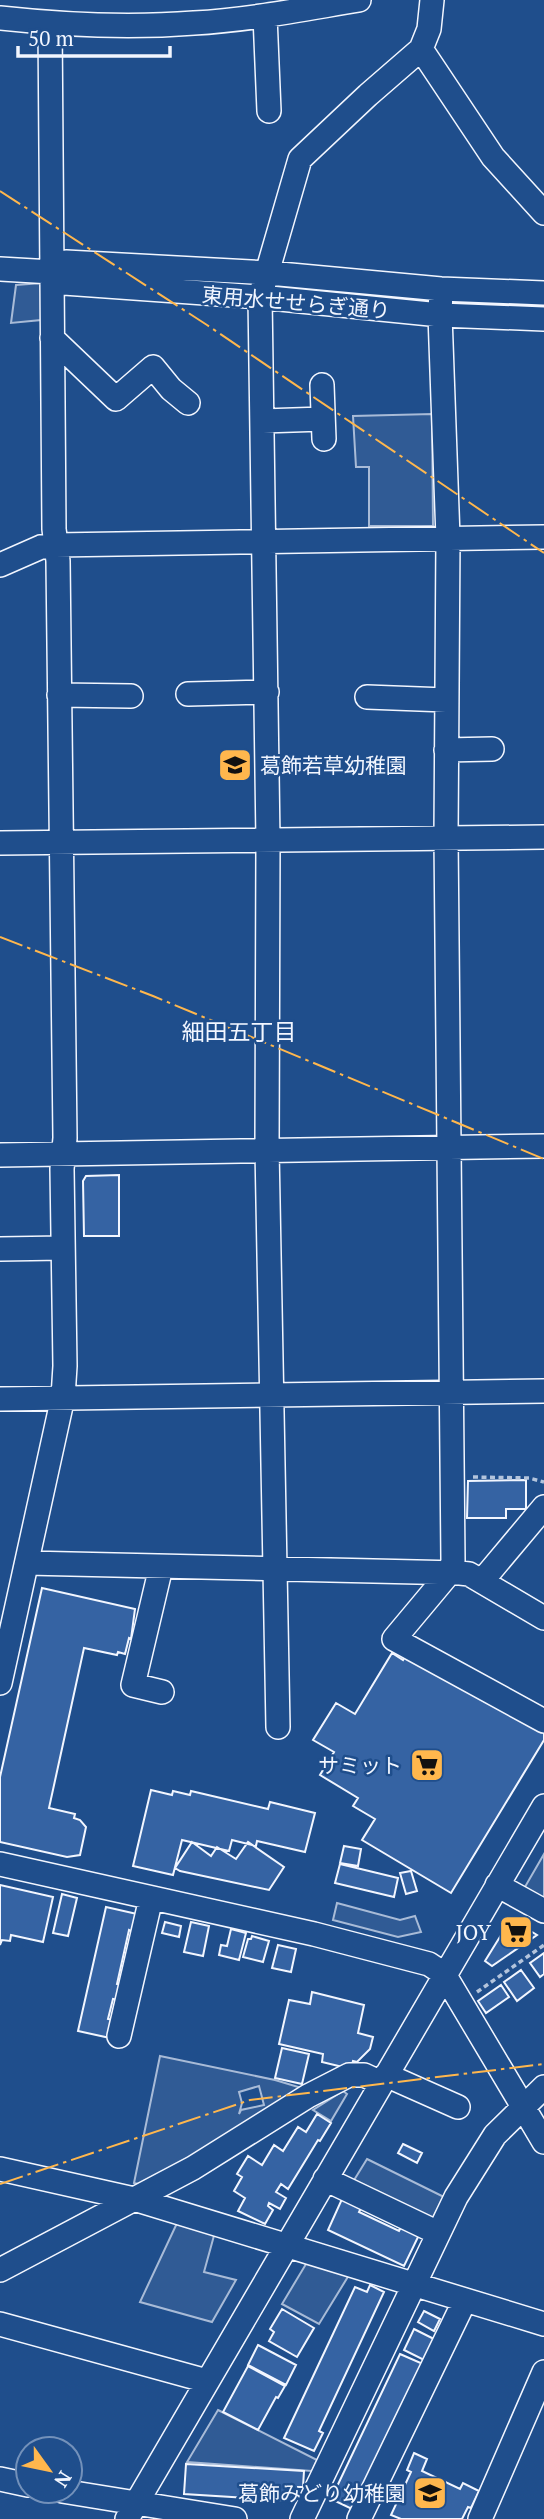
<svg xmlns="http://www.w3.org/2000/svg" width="544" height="2519" font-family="'PT Serif','Noto Sans JP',serif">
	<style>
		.built { fill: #305b95; stroke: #a8bbd7; stroke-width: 2; fill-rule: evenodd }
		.building { fill: #3563a3; stroke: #f2f6ff; stroke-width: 2 }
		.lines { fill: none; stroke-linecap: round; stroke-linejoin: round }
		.minor-casing { stroke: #f2f6ff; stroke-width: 26 }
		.path { stroke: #b3c4dc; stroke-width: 3.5; stroke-dasharray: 5 3.5; stroke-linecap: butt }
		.minor { stroke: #1f4e8c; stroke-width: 23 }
		.power { stroke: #ffb74d; stroke-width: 2; stroke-dasharray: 24 5 3.5 5; stroke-linecap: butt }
		.labels { text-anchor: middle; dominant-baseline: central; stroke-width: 5; stroke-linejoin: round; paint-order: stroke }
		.street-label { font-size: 21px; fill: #f2f6ff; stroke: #1f4e8c }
		.poi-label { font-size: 21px; fill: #f2f6ff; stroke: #1f4e8c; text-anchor: end }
		.neighbourhood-label { font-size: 23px; fill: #f2f6ff; stroke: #1f4e8c }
	</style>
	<rect width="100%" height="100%" fill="#1f4e8c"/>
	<path class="built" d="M42 283 41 320 11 323 16 285Z
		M432 414 433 526H369V467H356L353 416Z
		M544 1854V1904L522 1892Z
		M337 1903 400 1920 415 1916 421 1932 398 1937 333 1920Z
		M160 2056 275 2080 305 2089 143 2185 134 2183ZM259 2086 264 2105 241 2110 239 2114 242 2103 239 2092Z
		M343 2091 347 2094 331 2121 313 2110Z
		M367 2159 444 2197 430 2223 351 2185Z
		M178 2221 215 2232 204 2272 236 2280 212 2322 140 2302Z
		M309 2263 349 2275 319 2324 282 2304 306 2264Z
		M218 2410 317 2460 312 2471 187 2462Z"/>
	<path class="building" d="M119 1175V1236H84L83 1181 86 1176Z
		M526 1480V1509H506V1518H467L468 1481Z
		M42 1588 135 1609 131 1639 129 1638 125 1654 118 1652 117 1655 84 1648 49 1808 75 1814 74 1818 80 1820 86 1827 80 1855 67 1857 0 1842V1777Z
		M408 1651 544 1732V1740L451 1893 362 1840 375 1819 353 1806 358 1798 320 1775 334 1752 313 1740 336 1703 355 1714 392 1653 403 1660Z
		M151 1790 172 1795 173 1791 190 1795 191 1791 268 1809 270 1802 315 1813 305 1852 257 1841 256 1846 232 1840 229 1851 182 1840 173 1875 133 1866Z
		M192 1842 211 1856 217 1847 236 1859 248 1842 284 1867 269 1890 180 1871 175 1868Z
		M344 1846 361 1849 358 1866 340 1863Z
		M340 1864 398 1878 394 1897 335 1883Z
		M411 1871 417 1891 406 1894 400 1873Z
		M0 1885 53 1897 43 1942 11 1935 10 1941 2 1940 0 1945Z
		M62 1894 77 1898 68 1936 53 1933Z
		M106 1907 137 1914 133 1932 129 1930 117 1984 127 1986 124 2001 113 1999 108 2019 114 2020 110 2038 78 2031Z
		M511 1919 537 1935 492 1966 485 1961Z
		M165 1922 181 1926 179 1937 162 1933Z
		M191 1922 209 1926 203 1956 184 1952Z
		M231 1929 246 1933 239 1960 219 1955 221 1945 227 1946Z
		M252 1936 269 1941 263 1962 243 1957 248 1939H251Z
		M278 1945 296 1949 291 1972 272 1968Z
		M544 1953V1974L540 1977 530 1963Z
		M521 1970 534 1988 517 2001 504 1982Z
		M501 1985 509 1997 486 2013 478 2001Z
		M312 1992 364 2005 358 2033 373 2037 370 2049 357 2062 353 2061 351 2069 322 2062 323 2054 279 2044 289 2000 310 2004Z
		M282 2048 309 2054 302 2084 275 2078Z
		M317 2114 331 2123 320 2141 318 2140 288 2189 281 2184 276 2192 286 2198 280 2209 269 2203 268 2206 273 2210 265 2224 238 2211 245 2198 234 2191 242 2177 237 2174 248 2156 262 2165 274 2145 283 2151 298 2127 306 2132Z
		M403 2144 422 2153 417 2163 398 2153Z
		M342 2199 361 2208 359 2212 399 2231 401 2227 419 2235 404 2266 328 2230Z
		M370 2285 384 2292 319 2431 323 2433 314 2451 284 2438 355 2287 367 2292Z
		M282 2309 314 2328 297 2357 269 2341 274 2332 270 2329Z
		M424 2311 440 2319 434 2331 418 2322Z
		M414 2329 434 2339 424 2360 404 2350Z
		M258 2345 296 2365 286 2385 248 2365Z
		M400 2354 423 2364 354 2510 331 2499Z
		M248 2366 285 2386 278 2398 276 2397 258 2430 223 2412Z
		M414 2453 427 2459 422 2471 460 2489 463 2483 479 2491 471 2508 468 2507 462 2519H401L391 2515 411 2472 407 2470Z
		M186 2464 304 2471 303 2487H298V2497H294V2501L184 2494Z"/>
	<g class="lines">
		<g class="minor-casing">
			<path id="minor" d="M265 16 269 111
				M0 18C64 25 130 28 194 23 249 20 304 9 359 0
				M421 49 493 157 544 213
				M0 269 52 272 66 262 269 273 441 289 544 293
				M52 272 64 283 260 297 440 315 544 319
				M441 289 440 315 448 538 446 837 453 1561 450 1572 394 1639 544 1721
				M52 338 116 399 153 367 171 389 188 403
				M322 385 324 439
				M263 421 323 419
				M0 565 41 547 56 545 544 537
				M188 694 267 692
				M59 695 131 696
				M367 697 446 700
				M446 750 492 749
				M0 843 544 837
				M0 1155 544 1146
				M0 1249 62 1248
				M0 1399 544 1391
				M27 1563 460 1573 469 1574 544 1618
				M161 1567 133 1685 162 1692
				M482 1581 544 1507
				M0 1683 63 1397 65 1366 62 1169 65 1138 58 561 54 529 50 23
				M278 1727 267 1149 268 840 260 297 300 159 368 95 421 49 429 29 432 0
				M0 1864 314 1934 429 1964 444 1974 544 2142
				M497 1885 544 1911
				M119 2036 151 1898
				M386 2075 458 2107
				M0 2169 134 2199 544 2324
				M325 2179 438 2233
				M0 2270 193 2168 308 2096 349 2075H364L381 2083
				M0 2324 207 2381
				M0 2479 28 2485
				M62 2491 235 2519
				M127 2519 544 1806
				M302 2519 456 2197 495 2135 544 2087
				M359 2519 465 2300
				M480 2519 544 2372"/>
		</g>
		<path class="path" d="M473 1477 529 1478 544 1482
			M477 1992 544 1945"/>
		<use href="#minor" class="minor"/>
		<path class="power" d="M0 191 207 325 544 553
			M0 937 153 996 544 1159
			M0 2184 250 2100 544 2064"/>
	</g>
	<defs>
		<g id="school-square" transform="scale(1.75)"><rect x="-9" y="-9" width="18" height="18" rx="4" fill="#ffb74d" stroke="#1f4e8c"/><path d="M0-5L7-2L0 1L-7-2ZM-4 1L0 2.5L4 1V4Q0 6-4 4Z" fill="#111"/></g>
		<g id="supermarket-square" transform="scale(1.75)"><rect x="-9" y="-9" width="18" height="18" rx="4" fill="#ffb74d" stroke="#1f4e8c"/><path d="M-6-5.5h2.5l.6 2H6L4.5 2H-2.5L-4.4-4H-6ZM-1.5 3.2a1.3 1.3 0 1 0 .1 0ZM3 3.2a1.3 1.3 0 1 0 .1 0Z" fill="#111"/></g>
	</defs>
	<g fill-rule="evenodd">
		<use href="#school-square" x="235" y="765"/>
		<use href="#supermarket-square" x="427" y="1765"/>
		<use href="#supermarket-square" x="516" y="1932"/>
		<use href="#school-square" x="430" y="2493"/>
	</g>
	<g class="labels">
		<g class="street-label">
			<text transform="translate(296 302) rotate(5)">東用水せせらぎ通り</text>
		</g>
		<g class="poi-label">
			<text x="260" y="765" text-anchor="start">葛飾若草幼稚園</text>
			<text x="402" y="1765">サミット</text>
			<text x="491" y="1932">JOY</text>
			<text x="406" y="2493">葛飾みどり幼稚園</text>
		</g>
		<g class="neighbourhood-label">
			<text x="239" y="1031">細田五丁目</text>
		</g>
	</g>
	<g transform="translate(49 2470) rotate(123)"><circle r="33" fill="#1f4e8c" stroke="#7391ba" stroke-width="2"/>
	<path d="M0-5L12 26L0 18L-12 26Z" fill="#ffb74d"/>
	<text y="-10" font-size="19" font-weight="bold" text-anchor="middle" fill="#f2f6ff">N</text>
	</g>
	<path d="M18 46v10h152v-10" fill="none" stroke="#f2f6ff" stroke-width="3.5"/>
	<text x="28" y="46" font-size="21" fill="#f2f6ff" stroke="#1f4e8c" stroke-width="5" paint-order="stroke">50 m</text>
</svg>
